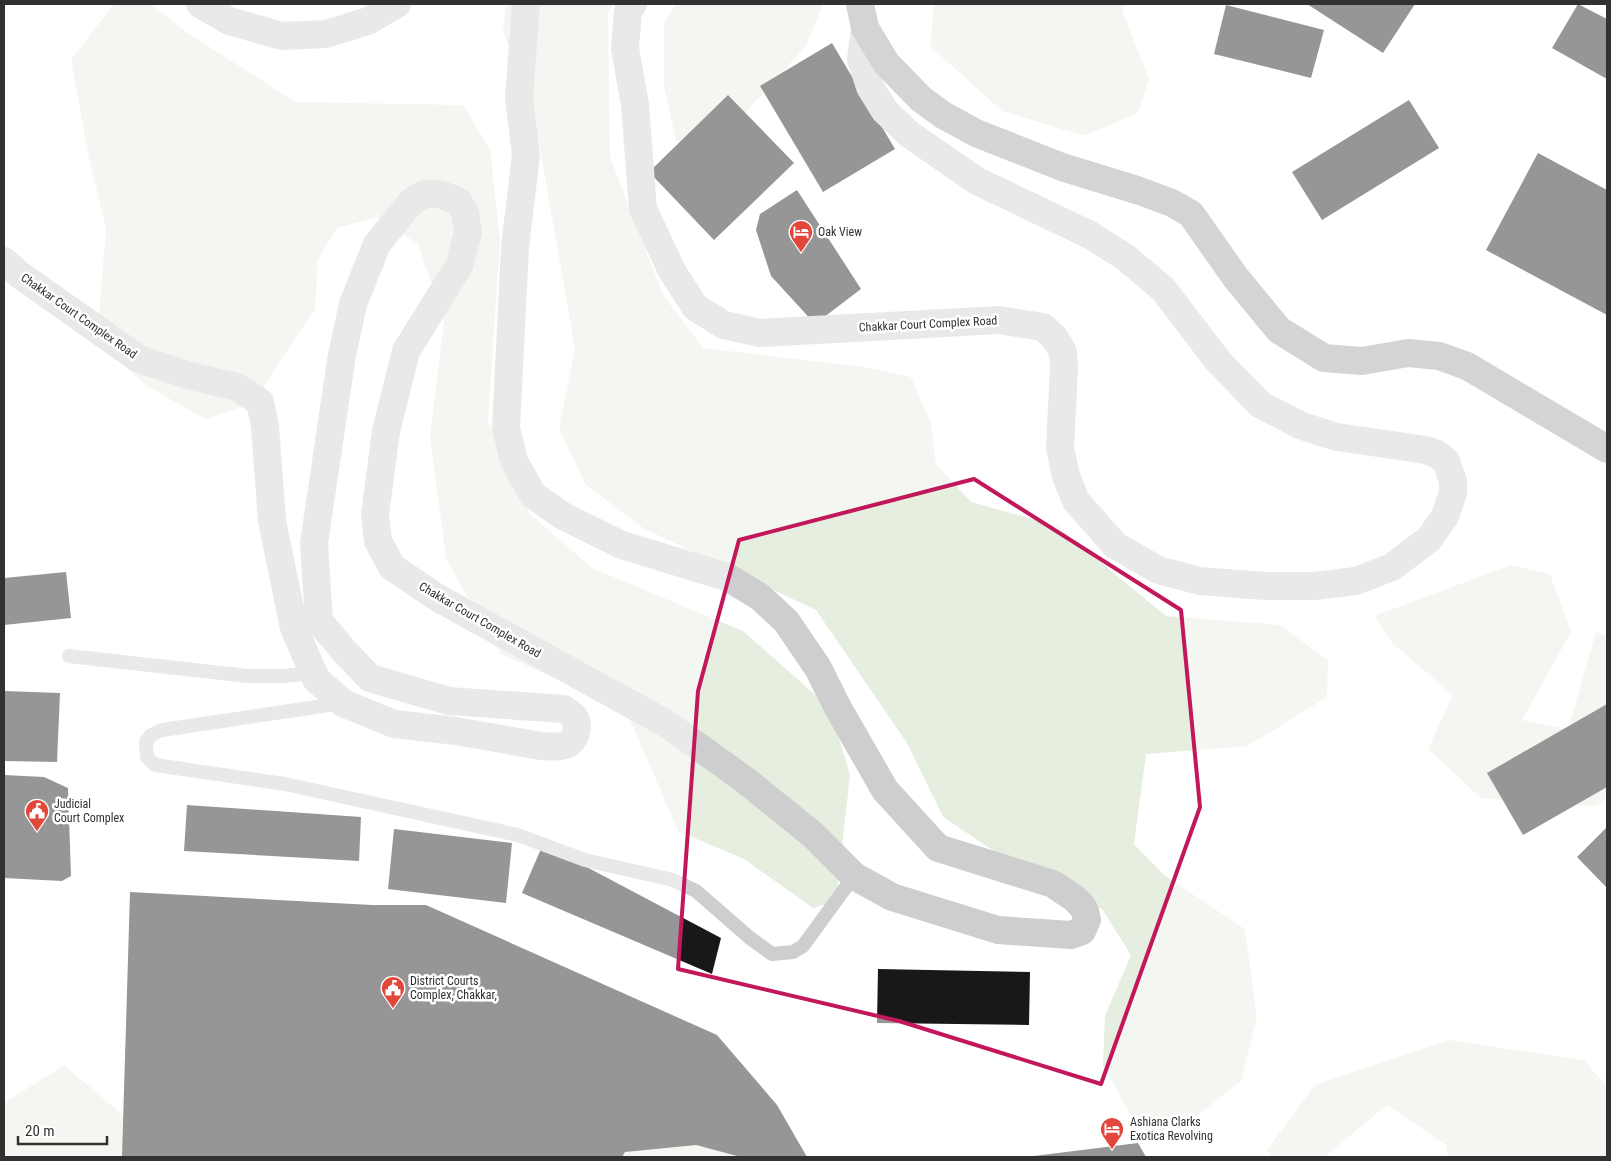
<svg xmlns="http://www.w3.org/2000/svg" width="1611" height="1161" font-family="'Roboto Condensed',sans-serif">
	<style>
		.green { fill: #e6eee0 }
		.building { fill: #181818 }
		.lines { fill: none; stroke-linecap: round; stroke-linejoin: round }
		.service { stroke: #cecece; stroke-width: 14 }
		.minor { stroke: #cecece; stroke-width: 28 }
		.tertiary { stroke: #cecece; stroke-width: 28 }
		.trunk { stroke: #a0a0a0; stroke-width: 28 }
		.marked { fill: none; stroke: #c2185b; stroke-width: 4; stroke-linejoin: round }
		.labels { text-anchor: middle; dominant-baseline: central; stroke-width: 5; stroke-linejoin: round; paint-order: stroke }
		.poi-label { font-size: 12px; fill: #313131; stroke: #fff; text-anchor: start }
		.street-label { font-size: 12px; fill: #313131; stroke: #fff }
	</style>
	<rect width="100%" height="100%" fill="#fff"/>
	<path class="green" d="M151 4 188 33 295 102 463 105 490 149 500 242 488 421 530 514 592 568 743 631 830 708 850 775 836 901 813 908 744 859 678 831 625 708 500 654 446 559 430 435 444 320 418 244 378 217 337 228 318 260 315 309 252 404 205 419 147 386 97 341 106 228 89 158 71 60 113 5Z
		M508 4H613L608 14 610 157 663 295 703 348 865 367 911 377 931 423 936 464 971 502 1057 526 1166 616 1280 625 1328 660 1327 697 1248 746 1146 754 1134 844 1164 875 1245 929 1257 1018 1241 1081 1189 1122 1153 1131 1130 1114 1103 1065 1105 1016 1131 955 1102 909 1018 867 943 817 907 743 816 610 643 528 585 484 559 428 575 349 531 97 503 33 505 6Z
		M676 4H823L806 46 707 155 676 140 664 87V24Z
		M934 4H1127L1122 10 1149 79 1138 113 1084 136 1002 111 930 46Z
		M1511 565 1550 574 1571 632 1522 720 1568 729 1596 632 1607 636V797L1597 806 1558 805 1481 798 1428 749 1453 695 1392 643 1374 616Z
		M1449 1040 1584 1060 1607 1087V1157H1448L1446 1145 1387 1105 1324 1157H1272L1267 1150 1315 1085Z
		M64 1065 144 1133 295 1138 274 1157H4V1103Z
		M707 1128 776 1157H612L635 1132Z"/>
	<path class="building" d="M1307 4H1415L1383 53Z
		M1578 4 1607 19V79L1552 48Z
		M1226 5 1324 30 1311 78 1214 54Z
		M832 43 895 149 823 192 760 86Z
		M728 95 794 163 714 240 649 172Z
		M1409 100 1439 148 1322 220 1292 172Z
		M1538 153 1607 190V315L1486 250Z
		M797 190 861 289 815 324 771 276 756 230 760 214Z
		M66 572 71 618 4 625V578Z
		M4 691 60 693 57 762 4 761Z
		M1607 704V787L1523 835 1487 773Z
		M4 775 44 777 68 788 71 876 62 881 4 878Z
		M187 805 361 817 359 861 184 851Z
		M1607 827V888L1577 857Z
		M394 829 512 843 506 903 388 889Z
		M543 844 721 938 712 974 522 893Z
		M130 892 372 905H426L717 1035 777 1105 807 1157H741L696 1145 625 1152 622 1157H122Z
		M878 969 1030 972 1029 1025 877 1023Z
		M1138 1143 1146 1157H1034V1156Z"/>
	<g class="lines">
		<path class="service" d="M69 656 248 676H283L313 673
			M343 703 162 730 151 735 146 742 147 757 155 765 285 784 518 835 585 860 673 880 696 891 750 938 772 954 793 952 803 946 854 876"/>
		<path class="minor" d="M200 4 229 21 282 36 326 34 368 21 397 4"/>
		<path class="tertiary" d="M633 4 628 11 625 48 635 105 643 209 672 271 695 307 724 325 760 333 999 320 1043 327 1054 337 1063 352 1064 368 1060 448 1066 476 1076 501 1115 545 1158 570 1200 581 1265 586H1315L1356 581 1392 567 1429 539 1445 516 1453 493V481L1446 461 1437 454 1426 450 1337 437 1302 426 1261 405 1218 361 1163 289 1125 257 1090 235 977 181 909 134 885 111 870 87 861 59 865 28
			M4 261 20 275 139 359 191 376 237 387 260 402 265 426 272 521 294 628 316 679 343 703 394 724 456 731 541 746C549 746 557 748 565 745 576 742 580 726 574 717 572 714 567 711 564 709L449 701 370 678 345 652 319 621 314 543 342 355 353 304 377 244 411 202 424 194H439L458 201 465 213 468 232 459 266 406 351 386 431 375 515 378 541 392 567 438 598 667 724 745 780 812 834 854 876 892 897 998 930 1071 935 1082 931 1087 920 1085 911 1082 906 1074 898 1053 884 938 848 885 790 838 708 818 668 786 621 760 597 727 577 622 545 563 516 533 495 514 461 506 428 515 247 526 155 519 98 526 4"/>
		<path class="trunk" d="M860 4 865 28 886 63 921 99 943 115 976 133 1062 167 1140 191 1172 203 1191 214 1236 278 1279 330 1324 358 1362 361 1408 353 1439 356 1467 366 1607 449"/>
	</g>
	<path d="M0 0H1611V1161H0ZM974 479 1181 610 1200 807 1101 1084 899 1021 678 969 698 691 739 540Z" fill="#fff" fill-opacity=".55" fill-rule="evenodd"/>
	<path class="marked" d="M974 479 1181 610 1200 807 1101 1084 899 1021 678 969 698 691 739 540Z"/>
	<defs>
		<g id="hotel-pin" transform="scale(1.25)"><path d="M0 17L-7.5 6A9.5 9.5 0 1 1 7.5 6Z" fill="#e1473b" stroke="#fff"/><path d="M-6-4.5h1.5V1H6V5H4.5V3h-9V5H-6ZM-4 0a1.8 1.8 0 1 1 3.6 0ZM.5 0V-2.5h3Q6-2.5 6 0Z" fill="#fff"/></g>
		<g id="civic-pin" transform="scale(1.25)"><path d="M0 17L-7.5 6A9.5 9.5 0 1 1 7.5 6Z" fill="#e1473b" stroke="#fff"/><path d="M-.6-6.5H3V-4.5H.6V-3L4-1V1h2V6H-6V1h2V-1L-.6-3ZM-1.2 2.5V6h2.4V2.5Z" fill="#fff"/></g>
	</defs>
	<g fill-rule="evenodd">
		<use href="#hotel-pin" x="801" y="232"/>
		<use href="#civic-pin" x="37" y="811"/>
		<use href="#civic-pin" x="393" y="988"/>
		<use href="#hotel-pin" x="1112" y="1129"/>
	</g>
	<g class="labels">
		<g class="poi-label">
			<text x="818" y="232">Oak View</text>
			<text x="54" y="804">Judicial<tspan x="54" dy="14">Court Complex</tspan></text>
			<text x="410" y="981">District Courts<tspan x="410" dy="14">Complex, Chakkar,</tspan></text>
			<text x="1130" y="1122">Ashiana Clarks<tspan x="1130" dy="14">Exotica Revolving</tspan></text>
		</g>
		<g class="street-label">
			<text transform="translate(79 316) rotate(35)">Chakkar Court Complex Road</text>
			<text transform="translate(928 324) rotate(-3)">Chakkar Court Complex Road</text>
			<text transform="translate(480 620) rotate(30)">Chakkar Court Complex Road</text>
		</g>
	</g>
	<rect width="1611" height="1161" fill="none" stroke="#313131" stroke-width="10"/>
	<path d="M18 1136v8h89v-8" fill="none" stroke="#313131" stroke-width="2.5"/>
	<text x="25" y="1136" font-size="15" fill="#313131" stroke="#ffffff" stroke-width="4" paint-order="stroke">20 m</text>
</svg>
